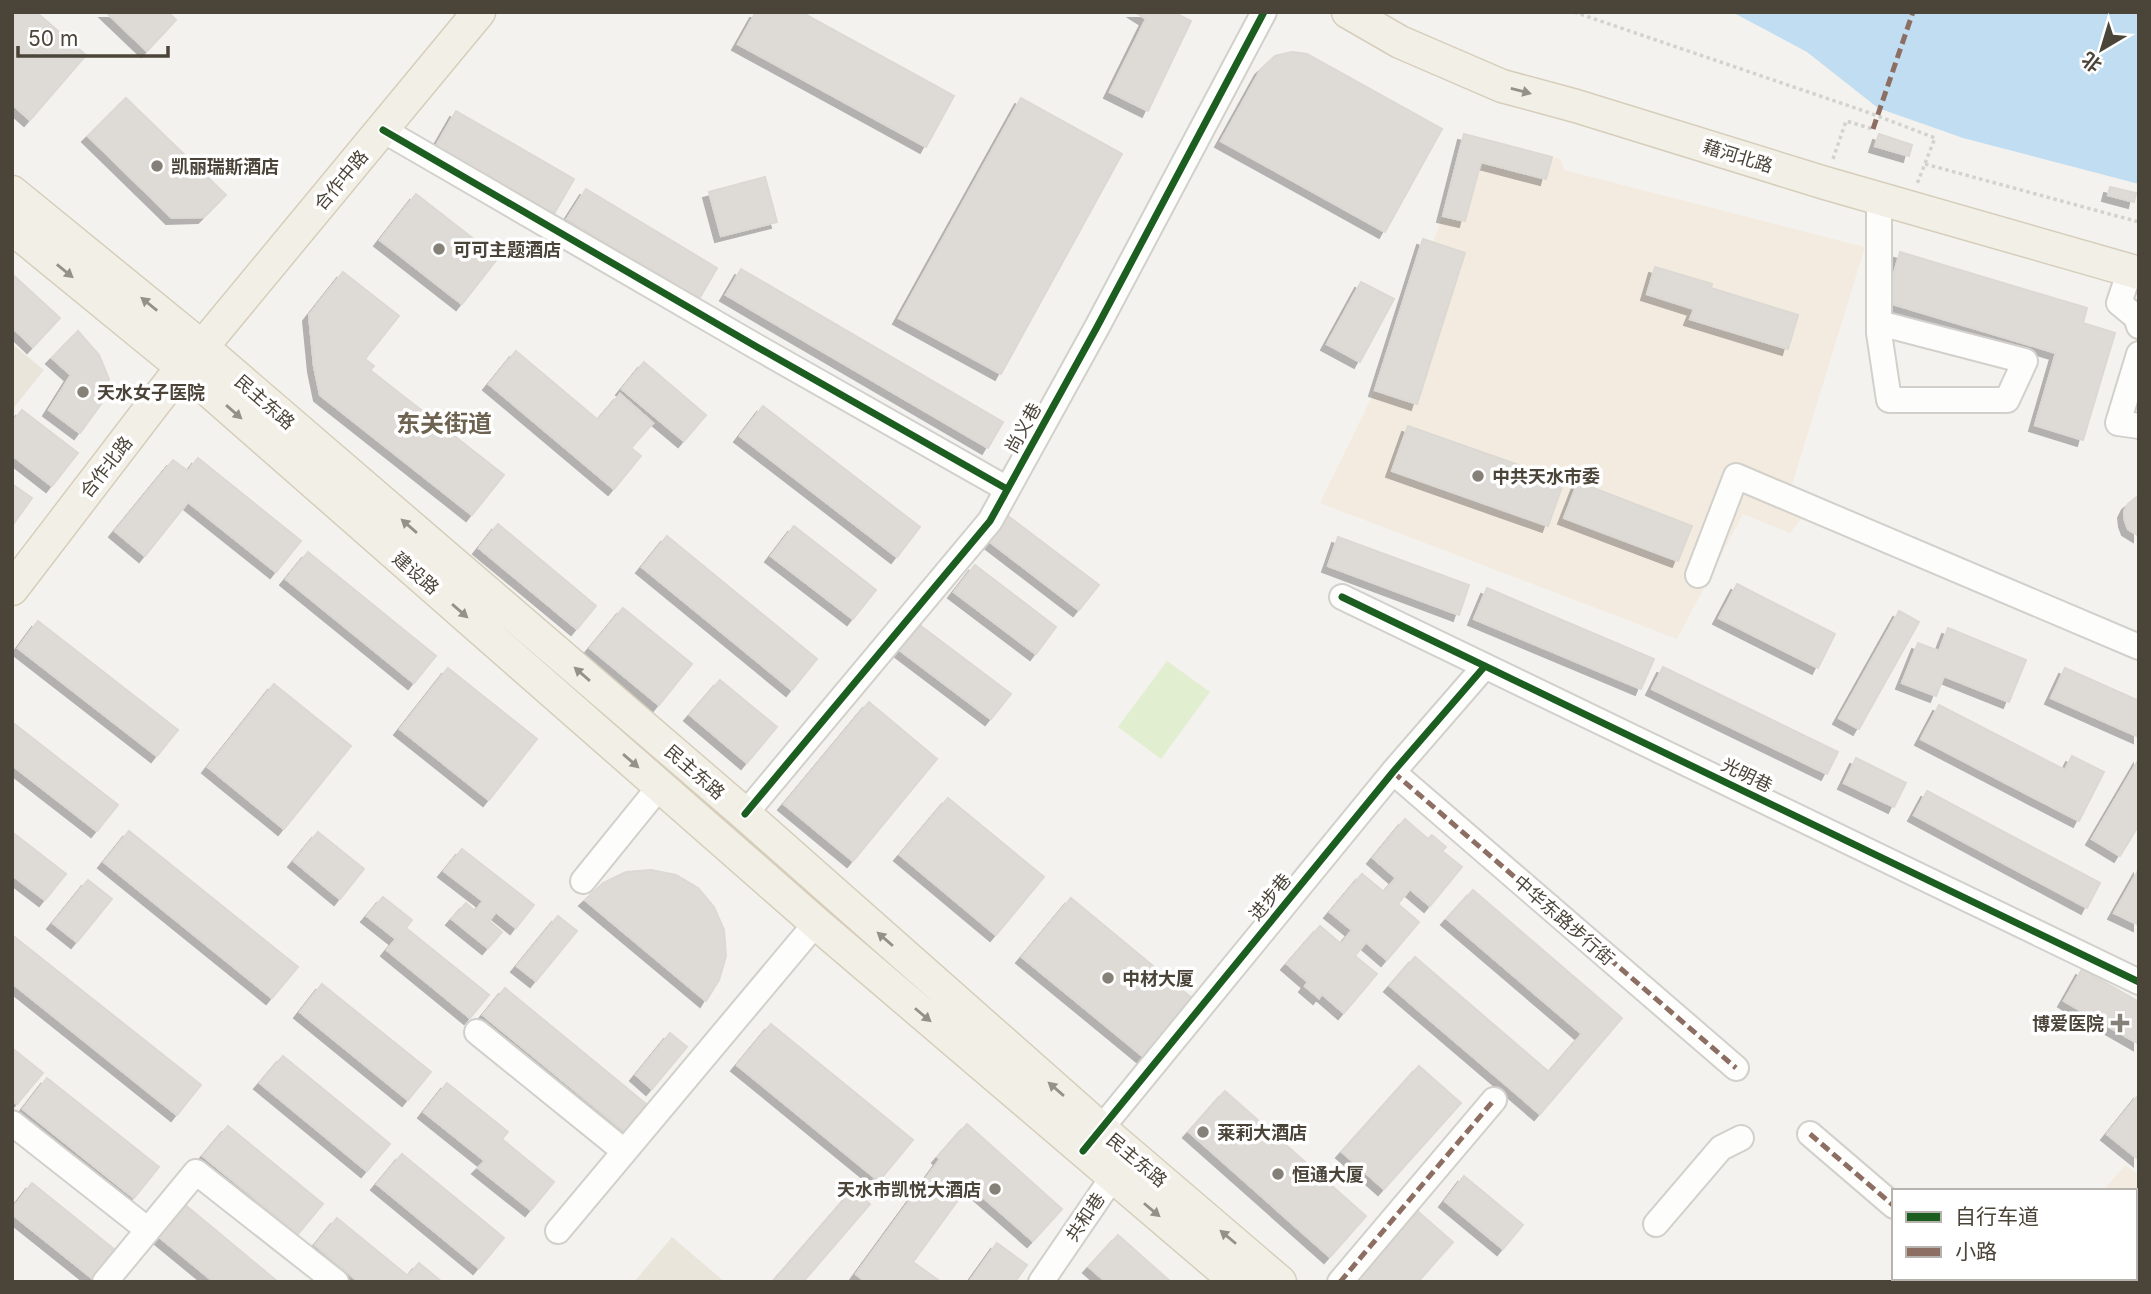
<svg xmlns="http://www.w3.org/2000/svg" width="2151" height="1294" font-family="Inter,'Noto Sans SC',sans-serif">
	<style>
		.commercial { fill: #f3ebdf }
		.education { fill: #eae5da }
		.green { fill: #e1eecf }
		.water { fill: #c0ddf1 }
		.building { fill: #dedbd6; stroke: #dcd9d4; stroke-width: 2; filter: url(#shadow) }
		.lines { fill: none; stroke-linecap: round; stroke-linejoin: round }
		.minor-casing { stroke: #d2d0cb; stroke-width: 28 }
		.major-casing { stroke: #d6cebb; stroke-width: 35 }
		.path { stroke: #d3d2cc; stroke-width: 3.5; stroke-dasharray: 3.5 3.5; stroke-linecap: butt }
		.minor { stroke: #fdfdfc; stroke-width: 24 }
		.major { stroke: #f2efe6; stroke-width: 32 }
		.quiet { stroke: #8d6e63; stroke-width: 5; stroke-dasharray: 10 5; stroke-linecap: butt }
		.cycleway-casing { stroke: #fff; stroke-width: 11 }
		.cycleway { stroke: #1b5e20; stroke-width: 7 }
		.oneway { fill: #969187 }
		.poi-dot { fill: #868178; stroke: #fff; stroke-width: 2.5 }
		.labels { text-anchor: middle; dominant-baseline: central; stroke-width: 7; stroke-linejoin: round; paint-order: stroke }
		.street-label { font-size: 18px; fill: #4b4439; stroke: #fff }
		.poi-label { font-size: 18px; font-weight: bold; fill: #4b4439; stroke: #fff; text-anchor: start }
		.district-label { font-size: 24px; font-weight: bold; fill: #6e6250; stroke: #fff }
	</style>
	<defs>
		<filter id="shadow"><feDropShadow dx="-6" dy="6" stdDeviation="0" flood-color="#0004"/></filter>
	</defs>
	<rect width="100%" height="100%" fill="#f4f2ee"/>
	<path class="commercial" d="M1472 138 1561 159 1564 170 1865 247 1792 485 1819 496 1790 533 1743 514 1677 639 1320 503 1384 372Z
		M2125 1165 2139 1175V1282H2024L2027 1278H2135V1191H2103Z"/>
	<path class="education" d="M12 344 44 370 12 410Z
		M672 1237 725 1282H634Z"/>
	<path class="green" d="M1167 661 1210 692 1161 759 1118 727Z"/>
	<path class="water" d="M1732 12H2139V184L1963 138 1878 108 1807 52Z"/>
	<path class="building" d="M12 12H36L86 55 30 120 12 104Z
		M106 12H168L176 20 147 51Z
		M756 12H801L954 96 926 147 738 44Z
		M1135 12H1173L1191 21 1148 111 1110 92 1146 19Z
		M1292 52 1307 54 1442 129 1385 232 1221 141 1261 69 1275 56Z
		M126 98 226 195 204 217 172 218 88 136Z
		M1021 98 1122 154 1001 374 899 318Z
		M456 111 574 179 554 214 436 146Z
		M1464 134 1552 157 1546 179 1481 162 1465 221 1443 216Z
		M1879 134 1912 145 1909 156 1875 146Z
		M765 177 777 222 721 236 709 192Z
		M2110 187 2136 193 2134 202 2108 195Z
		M586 189 717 268 699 299 567 219Z
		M416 194 498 258 462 304 380 240Z
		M1423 239 1465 253 1417 404 1375 390Z
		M1900 252 2087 308 2083 323 2115 333 2083 440 2035 425 2056 353 1886 302Z
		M1655 267 1712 284 1711 288 1798 315 1788 349 1690 319 1694 309 1647 294Z
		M741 269 1003 422 988 448 726 295Z
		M343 272 399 316 365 359 374 366 370 370 504 475 472 515 320 395 314 366 309 315Z
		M12 274 60 318 33 347 12 327Z
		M1361 282 1394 299 1360 362 1327 344Z
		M78 331 99 355 109 379 101 404 80 433 49 410 71 375 52 358Z
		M516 351 598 420 620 394 653 423 631 448 641 456 614 489 489 384Z
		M644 362 706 415 684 441 622 389Z
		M763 406 920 527 897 557 740 436Z
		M22 410 78 453 52 486 12 455V423Z
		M1408 426 1564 481 1548 526 1392 471Z
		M198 458 301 541 276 572 188 502 145 556 115 531 173 460 188 471Z
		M1578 482 1692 526 1678 561 1564 518Z
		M12 484 32 498 12 526Z
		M2139 495V536L2128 529 2125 521 2124 512 2128 504Z
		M1004 513 1099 585 1079 610 985 538Z
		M498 524 596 606 577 629 479 548Z
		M794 526 876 590 853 619 771 556Z
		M667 536 817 659 792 690 642 567Z
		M1338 537 1469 585 1459 615 1328 566Z
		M308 552 436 656 414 683 286 579Z
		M975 565 1056 627 1036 654 954 592Z
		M1737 584 1835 634 1818 668 1719 618Z
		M1487 588 1654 659 1641 689 1474 619Z
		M623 608 692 664 659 705 590 648Z
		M1899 611 1919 622 1859 729 1839 718Z
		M38 621 178 730 157 756 18 648Z
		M917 623 1011 694 991 719 897 648Z
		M1948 628 2026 660 2009 702 1944 676 1936 696 1902 683 1918 643 1939 651Z
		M1663 667 1838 752 1827 774 1652 689Z
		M448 668 537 739 489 800 400 729Z
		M2065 668 2139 701V737L2051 698Z
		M720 680 777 727 747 763 690 715Z
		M274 684 351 746 284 829 208 767Z
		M869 702 937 759 853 861 784 804Z
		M1939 705 2065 770 2072 756 2104 772 2079 821 1921 739Z
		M12 722 118 805 97 831 12 765Z
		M1856 758 1906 783 1894 807 1844 783Z
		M2139 759V825L2120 856 2092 839Z
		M1927 791 2100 883 2087 908 1914 815Z
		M948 798 1044 877 996 935 900 855Z
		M1405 819 1428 839 1432 835 1446 847 1442 851 1462 867 1430 906 1410 889 1398 904 1419 922 1387 960 1366 942 1355 956 1377 974 1344 1013 1322 994 1319 998 1305 986 1308 982 1287 964 1320 926 1341 944 1352 930 1330 912 1362 874 1384 892 1396 878 1373 858Z
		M129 831 298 967 272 998 104 862Z
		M12 832 66 874 45 900 12 875Z
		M318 832 364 869 340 899 294 861Z
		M462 849 534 905 516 928 496 912 489 921 502 932 488 948 452 919 466 903 475 911 483 901 444 871Z
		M2139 869V925L2114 913Z
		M651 870 676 875 698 888 714 907 724 930 726 956 719 980 706 1001 585 900 603 883 626 872Z
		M88 880 112 899 77 942 53 923Z
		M1473 890 1622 1018 1540 1114 1390 986 1415 957 1549 1072 1582 1034 1447 919Z
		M383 897 412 920 406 928 489 995 470 1018 387 950 396 939 367 916Z
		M1071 898 1194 1000 1145 1058 1022 957Z
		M558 916 577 931 536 981 517 966Z
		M12 935 201 1085 177 1115 12 983Z
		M2082 969 2139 1002V1044L2064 1001Z
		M322 984 431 1072 408 1100 300 1012Z
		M505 988 646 1104 624 1131 483 1015Z
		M771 1024 913 1140 879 1181 737 1065Z
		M670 1033 687 1047 652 1089 636 1075Z
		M12 1048 43 1073 17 1104 12 1100Z
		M283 1056 390 1144 367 1171 260 1083Z
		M1419 1066 1461 1103 1384 1189 1342 1152Z
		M47 1078 159 1167 134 1198 23 1109Z
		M447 1083 508 1132 502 1139 554 1182 531 1210 478 1168 485 1161 424 1112Z
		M1225 1091 1366 1216 1330 1257 1189 1132Z
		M2139 1094V1160L2107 1134Z
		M967 1124 1062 1209 1033 1241 969 1185 913 1262 941 1282H866L856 1274 940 1159 938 1157Z
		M228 1126 323 1204 298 1234 203 1156Z
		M402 1154 504 1238 479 1268 377 1184Z
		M1464 1176 1523 1225 1503 1249 1445 1201Z
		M32 1183 120 1254 97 1282 12 1214V1209Z
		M853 1190 870 1204 803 1282H773Z
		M183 1203 278 1282H214L157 1235Z
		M1415 1209 1453 1242 1418 1282H1351Z
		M337 1218 408 1276 419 1263 442 1282H359L315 1245Z
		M1118 1235 1171 1282H1106L1089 1267Z
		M997 1243 1027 1265 1015 1282H969Z"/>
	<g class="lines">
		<g class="minor-casing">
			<path id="minor" d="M383 130 757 347 1007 489
				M2130 270 2119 303 2136 317 2139 326
				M1879 323 2025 361 2007 400H1889L1879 333V199
				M2139 354 2118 423 2139 426
				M1698 575 1736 476 2139 647
				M1342 597 2139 982
				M1393 772 1736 1068
				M745 814 990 521 1097 327 1264 12
				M583 881 660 786
				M477 1032 624 1151
				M12 1123 148 1230
				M1810 1134 1894 1206
				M1090 1142 1393 772 1485 666
				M1656 1224 1721 1148 1741 1138
				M558 1231 816 923
				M2135 1269 2139 1265
				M1978 1278 1982 1282
				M105 1282 196 1172 336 1282
				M1041 1282 1123 1162
				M1340 1282 1494 1100"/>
		</g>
		<g class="major-casing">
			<path id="major" d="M1348 12 1400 42 1502 86 1576 106 1825 183 2139 273
				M12 192 202 347 745 814 1100 1128 1280 1282
				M12 228 182 367 816 923 1237 1282
				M12 589 182 367 202 347 479 12"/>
		</g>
		<path class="path" d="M1574 12 1867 112 1935 138 1917 184
			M1833 159 1846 121 1873 129
			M1925 164 2139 222"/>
		<use href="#minor" class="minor"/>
		<use href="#major" class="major"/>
		<path class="quiet" d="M1873 129 1913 12
			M1393 772 1736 1068
			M1810 1134 1894 1206
			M1978 1278 1982 1282
			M1340 1282 1494 1100"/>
		<g class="cycleway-casing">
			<path id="cycleway" d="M383 130 757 347 1007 489
				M1342 597 2139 982
				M745 814 990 521 1097 327 1264 12
				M1083 1151 1393 772 1485 666"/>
		</g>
		<use href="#cycleway" class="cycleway"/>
	</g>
	<defs><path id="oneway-solid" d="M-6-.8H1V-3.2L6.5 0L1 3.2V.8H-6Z" transform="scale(1.75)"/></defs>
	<g class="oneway">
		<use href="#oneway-solid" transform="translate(1521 91) rotate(15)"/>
		<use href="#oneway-solid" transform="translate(65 271) rotate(39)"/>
		<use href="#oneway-solid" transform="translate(149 304) rotate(-141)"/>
		<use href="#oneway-solid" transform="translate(234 412) rotate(41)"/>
		<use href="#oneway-solid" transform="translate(409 526) rotate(-139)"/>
		<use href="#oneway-solid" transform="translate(460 611) rotate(41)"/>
		<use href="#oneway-solid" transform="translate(582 674) rotate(-139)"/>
		<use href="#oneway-solid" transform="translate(631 761) rotate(41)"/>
		<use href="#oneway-solid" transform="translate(885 939) rotate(-139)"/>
		<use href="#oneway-solid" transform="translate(923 1015) rotate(40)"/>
		<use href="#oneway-solid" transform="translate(1056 1089) rotate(-139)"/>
		<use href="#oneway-solid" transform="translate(1152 1210) rotate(40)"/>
		<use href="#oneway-solid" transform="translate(1228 1237) rotate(-140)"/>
	</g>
	<g class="poi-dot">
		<circle cx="157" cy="166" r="7"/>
		<circle cx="439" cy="249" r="7"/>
		<circle cx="83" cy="392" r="7"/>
		<circle cx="1478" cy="476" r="7"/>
		<circle cx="1108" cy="978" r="7"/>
		<path d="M2116.5 1012.5h7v7h7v7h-7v7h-7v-7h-7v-7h7z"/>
		<circle cx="1203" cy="1132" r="7"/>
		<circle cx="1278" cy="1174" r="7"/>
		<circle cx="995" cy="1189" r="7"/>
	</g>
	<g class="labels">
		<g class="street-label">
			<text transform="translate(1738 156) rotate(17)">藉河北路</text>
			<text transform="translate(341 180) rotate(-50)">合作中路</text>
			<text transform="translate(265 402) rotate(41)">民主东路</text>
			<text transform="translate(1023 428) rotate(-61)">尚义巷</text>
			<text transform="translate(106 467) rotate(-52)">合作北路</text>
			<text transform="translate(416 573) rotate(41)">建设路</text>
			<text transform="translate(695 772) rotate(41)">民主东路</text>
			<text transform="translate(1747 775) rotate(26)">光明巷</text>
			<text transform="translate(1270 897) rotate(-51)">进步巷</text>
			<text transform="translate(1564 920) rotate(41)">中华东路步行街</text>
			<text transform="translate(1137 1160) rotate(40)">民主东路</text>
			<text transform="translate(1085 1217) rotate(-56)">共和巷</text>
		</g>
		<g class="poi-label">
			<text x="171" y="166">凯丽瑞斯酒店</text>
			<text x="453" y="249">可可主题酒店</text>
			<text x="97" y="392">天水女子医院</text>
			<text x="1492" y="476">中共天水市委</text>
			<text x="1122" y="978">中材大厦</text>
			<text x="2104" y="1023" text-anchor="end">博爱医院</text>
			<text x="1217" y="1132">莱莉大酒店</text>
			<text x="1292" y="1174">恒通大厦</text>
			<text x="981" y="1189" text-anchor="end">天水市凯悦大酒店</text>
		</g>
		<g class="district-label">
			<text x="444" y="423">东关街道</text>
		</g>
	</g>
	<rect width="2151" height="1294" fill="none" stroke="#4b4439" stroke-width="28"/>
	<rect x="1892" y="1189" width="245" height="91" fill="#ffffff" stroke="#b7b4b0" stroke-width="2"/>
	<rect x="1906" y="1212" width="35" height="10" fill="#1b5e20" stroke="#b7b4b0" stroke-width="2"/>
	<text x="1955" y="1224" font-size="21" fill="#4b4439">自行车道</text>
	<rect x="1906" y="1247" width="35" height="10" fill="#8d6e63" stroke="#b7b4b0" stroke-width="2"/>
	<text x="1955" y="1259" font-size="21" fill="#4b4439">小路</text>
	<g transform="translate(2102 49) rotate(218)" stroke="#ffffff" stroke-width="5" paint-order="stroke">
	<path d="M0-5L12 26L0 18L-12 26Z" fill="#4b4439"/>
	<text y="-10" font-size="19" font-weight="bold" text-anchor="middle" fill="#4b4439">北</text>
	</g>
	<path d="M18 46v10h150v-10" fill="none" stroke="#4b4439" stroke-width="3.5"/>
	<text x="28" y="46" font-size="21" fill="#4b4439" stroke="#ffffff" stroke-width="5" paint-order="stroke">50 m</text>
</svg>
